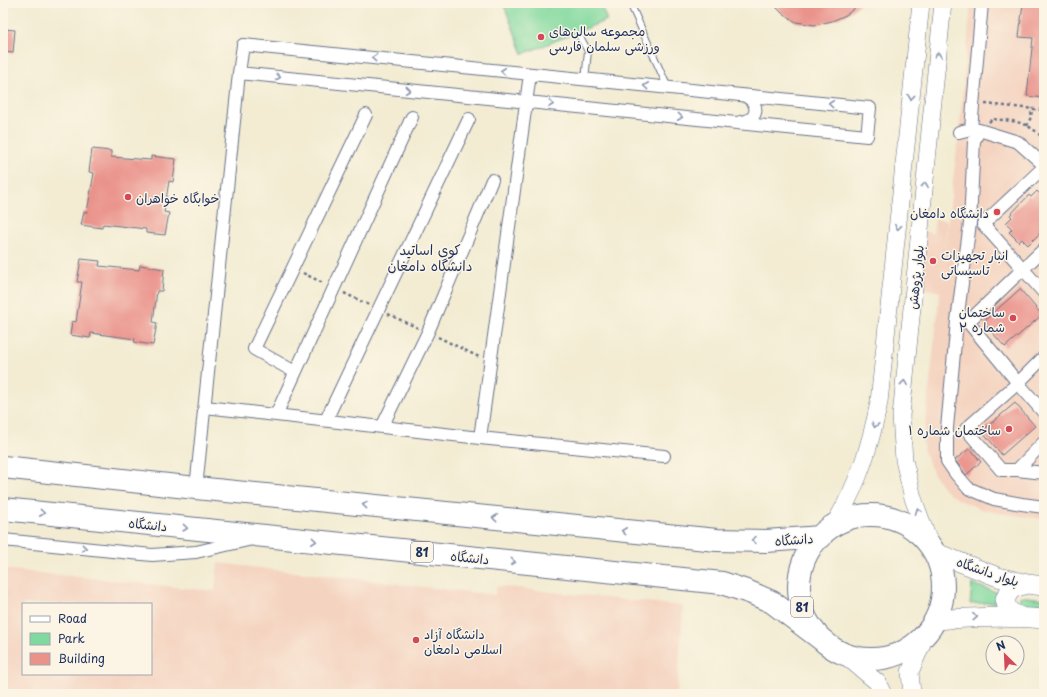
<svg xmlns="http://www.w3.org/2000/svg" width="1047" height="697" font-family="'Playpen Sans','Playpen Sans Arabic',sans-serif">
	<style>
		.built { fill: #f4d3c0; fill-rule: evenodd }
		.green { fill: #80d99e; stroke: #4e847e }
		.building { fill: #ea938b }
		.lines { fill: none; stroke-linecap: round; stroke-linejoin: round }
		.lane-casing { stroke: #677187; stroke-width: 8 }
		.street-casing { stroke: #677187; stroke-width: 14 }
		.secondary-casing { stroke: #677187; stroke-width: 18 }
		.primary-casing { stroke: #677187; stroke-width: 20 }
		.highway-casing { stroke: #677187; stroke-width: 24 }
		.path { stroke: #677187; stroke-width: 2.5; stroke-dasharray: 3 3; stroke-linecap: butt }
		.lane { stroke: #fff; stroke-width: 6 }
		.street { stroke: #fff; stroke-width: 12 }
		.secondary { stroke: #fff; stroke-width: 17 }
		.primary { stroke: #fff; stroke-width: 19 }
		.highway { stroke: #fff; stroke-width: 22 }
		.oneway { stroke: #8d97ae }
		.poi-dot { fill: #d1495b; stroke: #fcf5e5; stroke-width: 1.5 }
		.labels { text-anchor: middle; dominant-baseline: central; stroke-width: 3; stroke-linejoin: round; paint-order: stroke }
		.shield { fill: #fcf5e5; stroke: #5e6a86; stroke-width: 1 }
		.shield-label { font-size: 12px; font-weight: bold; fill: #1b2f5e }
		.poi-label { font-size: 13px; fill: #1b2f5e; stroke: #fcf5e5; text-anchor: start }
		.street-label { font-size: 13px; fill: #1b2f5e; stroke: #fcf5e5 }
		.neighbourhood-label { font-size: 14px; fill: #1b2f5e; stroke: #fcf5e5 }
	</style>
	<rect width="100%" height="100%" fill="#fcf5e5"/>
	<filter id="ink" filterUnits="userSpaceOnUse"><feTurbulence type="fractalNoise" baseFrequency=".025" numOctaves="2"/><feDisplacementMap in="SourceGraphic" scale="8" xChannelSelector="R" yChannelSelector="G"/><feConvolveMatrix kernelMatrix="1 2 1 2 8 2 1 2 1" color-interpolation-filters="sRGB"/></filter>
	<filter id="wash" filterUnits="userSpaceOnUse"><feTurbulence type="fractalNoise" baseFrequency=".012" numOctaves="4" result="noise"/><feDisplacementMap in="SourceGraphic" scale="16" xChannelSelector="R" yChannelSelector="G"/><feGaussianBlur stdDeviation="0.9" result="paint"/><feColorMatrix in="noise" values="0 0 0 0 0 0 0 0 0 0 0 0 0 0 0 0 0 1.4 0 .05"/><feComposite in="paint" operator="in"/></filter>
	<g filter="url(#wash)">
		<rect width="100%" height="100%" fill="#f3ecd3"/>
		<path class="built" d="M971 3H1023L1019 36 1033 38 1044 98V519L998 513 981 509 957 499 947 492 934 475 924 452 923 443 940 292 921 288 925 232 933 233 935 220H947L944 254 959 132Z
			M218 563 495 595 497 586 683 606 677 694H3V569L215 591ZM23 604H151V674H23Z"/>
		<path class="green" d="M503 3H600L607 20 523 54Z
			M972 584 1002 594 1001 602 970 604Z
			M1020 596 1044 599V607L1019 604Z"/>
		<g id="blocks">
			<path class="building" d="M772 3H861L846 15 832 21 815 25 796 22 783 14Z
				M1023 3H1044V98L1027 96 1033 38 1019 37Z
				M3 29 15 30 13 53 3 52Z
				M92 149 111 151V157L151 160V156L176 159 173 182 169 181 164 212 169 213 165 235 146 233V229L103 224 102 228 81 225 84 212H87L94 173 89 172Z
				M1037 191 1044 198V226L1040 230 1041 232 1028 245 1022 239 1019 242 1009 232 1012 229 1006 223 1012 217 1010 215 1029 195 1031 197Z
				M81 259 100 261 99 266 139 270 140 265 164 269 162 291H157L153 322 157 323 153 345 134 342 135 339 91 333 90 338 70 335 72 321 76 322 82 282H77Z
				M1020 289 1042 315 1005 347 983 322Z
				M1015 403 1035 426 1002 455 982 431Z
				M970 448 981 462 966 475 955 460Z"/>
		</g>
	</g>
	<g filter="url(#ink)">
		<use href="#blocks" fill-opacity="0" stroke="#677187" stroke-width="1"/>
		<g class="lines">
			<g class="lane-casing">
				<path id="lane" d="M630 3 668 88
					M580 37 588 51 585 80"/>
			</g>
			<g class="street-casing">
				<path id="street" d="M740 122C758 121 761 104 745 96
					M971 129 982 3
					M979 130 974 141 970 223 957 321 947 428V461L956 474 968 488 994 499 1022 504 1044 507
					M959 132 971 129 979 130 1018 142 1044 165
					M1044 167 983 224 1023 269 968 322 1018 383 966 429 1001 470H1017L1044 473
					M1044 249 1023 269 1044 293
					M1044 357 1018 383 1044 413
					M295 372 254 349 366 115
					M205 407 480 438 664 456
					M276 415 412 117
					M326 420 469 119
					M382 427 428 332 492 180
					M480 438 530 74
					M1017 470 1044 442
					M196 488 239 73 243 45 870 108 867 136 239 73
					M3 540 152 555 196 552 248 540"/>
			</g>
			<g class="secondary-casing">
				<path id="secondary" d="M832 528C857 488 870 448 879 402L921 3
					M931 548 913 498 904 460 901 416 943 3
					M841 652 877 682 883 694
					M912 694 910 672 926 634"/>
			</g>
			<g class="primary-casing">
				<path id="primary" d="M934 552 998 577 1027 584 1044 586
					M1021 617 1008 611 1005 599 1011 589 1027 584
					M936 620C972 617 1008 616 1044 619"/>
			</g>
			<g class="highway-casing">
				<path id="highway" d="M3 467 196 488 717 540 766 541 821 537
					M3 509 722 583 749 592 772 602 825 642
					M799 587a72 72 0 1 1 144 0a72 72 0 1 1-144 0Z"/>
			</g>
			<path class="path" d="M985 104 1044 110
				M989 122 992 119C1015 121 1027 121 1044 139
				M1027 126 1031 117 1032 108
				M303 273 323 283
				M344 293 369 305
				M388 314 418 328
				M438 337 479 357"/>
			<use href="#lane" class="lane"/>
			<use href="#street" class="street"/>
			<use href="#secondary" class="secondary"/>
			<use href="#primary" class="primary"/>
			<use href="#highway" class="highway"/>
		</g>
		<defs><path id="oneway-chevron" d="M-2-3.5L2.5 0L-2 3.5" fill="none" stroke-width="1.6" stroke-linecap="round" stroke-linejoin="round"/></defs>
		<g class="oneway">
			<use href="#oneway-chevron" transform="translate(938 55) rotate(-84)"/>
			<use href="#oneway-chevron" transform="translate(374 58) rotate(-174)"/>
			<use href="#oneway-chevron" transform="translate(503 71) rotate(-174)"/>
			<use href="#oneway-chevron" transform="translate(278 77) rotate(6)"/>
			<use href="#oneway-chevron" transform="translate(646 86) rotate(-174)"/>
			<use href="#oneway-chevron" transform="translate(408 90) rotate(6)"/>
			<use href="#oneway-chevron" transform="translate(911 97) rotate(96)"/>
			<use href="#oneway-chevron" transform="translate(551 104) rotate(6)"/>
			<use href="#oneway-chevron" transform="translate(831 104) rotate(-174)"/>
			<use href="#oneway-chevron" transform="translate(680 117) rotate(6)"/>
			<use href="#oneway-chevron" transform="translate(925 185) rotate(-84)"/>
			<use href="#oneway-chevron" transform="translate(898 227) rotate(96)"/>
			<use href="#oneway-chevron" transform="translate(904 383) rotate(-84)"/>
			<use href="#oneway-chevron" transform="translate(875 425) rotate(102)"/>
			<use href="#oneway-chevron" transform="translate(365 505) rotate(-174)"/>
			<use href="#oneway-chevron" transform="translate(918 511) rotate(-111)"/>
			<use href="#oneway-chevron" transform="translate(42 513) rotate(6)"/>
			<use href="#oneway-chevron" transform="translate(495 518) rotate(-174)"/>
			<use href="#oneway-chevron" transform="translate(185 528) rotate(6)"/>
			<use href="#oneway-chevron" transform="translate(624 531) rotate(-174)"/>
			<use href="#oneway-chevron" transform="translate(754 540) rotate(-179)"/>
			<use href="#oneway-chevron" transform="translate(314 541) rotate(6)"/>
			<use href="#oneway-chevron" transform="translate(84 548) rotate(6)"/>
			<use href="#oneway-chevron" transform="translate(513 562) rotate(6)"/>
			<use href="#oneway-chevron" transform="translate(975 617) rotate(-3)"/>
		</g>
	</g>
	<g class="poi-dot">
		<circle cx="541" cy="37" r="4"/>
		<circle cx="128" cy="197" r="4"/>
		<circle cx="997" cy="212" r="4"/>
		<circle cx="933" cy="261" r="4"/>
		<circle cx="1013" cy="318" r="4"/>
		<circle cx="1009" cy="429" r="4"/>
		<circle cx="416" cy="640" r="4"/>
	</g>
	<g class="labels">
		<g class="shield">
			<rect x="411" y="542" width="22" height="20" rx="3"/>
			<rect x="791" y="597" width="22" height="20" rx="3"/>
		</g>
		<g class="shield-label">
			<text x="422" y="552">81</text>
			<text x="802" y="607">81</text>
		</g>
		<g class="poi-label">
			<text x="549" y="30">مجموعه سالن‌های<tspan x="549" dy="15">ورزشی سلمان فارسی</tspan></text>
			<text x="136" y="197">خوابگاه خواهران</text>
			<text x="989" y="212" text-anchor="end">دانشگاه دامغان</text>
			<text x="941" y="254">انبار تجهیزات<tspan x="941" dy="15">تاسیساتی</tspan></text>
			<text x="1005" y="311" text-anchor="end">ساختمان<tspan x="1005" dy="15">شماره ۲</tspan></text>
			<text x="1001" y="429" text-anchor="end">ساختمان شماره ۱</text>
			<text x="424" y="633">دانشگاه آزاد<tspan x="424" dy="15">اسلامی دامغان</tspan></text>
		</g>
		<g class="street-label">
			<text transform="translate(915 277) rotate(-84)">بلوار پژوهش</text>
			<text transform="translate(148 524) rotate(6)">دانشگاه</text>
			<text transform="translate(794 539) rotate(-4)">دانشگاه</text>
			<text transform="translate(470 557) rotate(6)">دانشگاه</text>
			<text transform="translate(988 571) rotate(19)">بلوار دانشگاه</text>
		</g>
		<g class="neighbourhood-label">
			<text x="430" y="249">کوی اساتید<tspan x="430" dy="16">دانشگاه دامغان</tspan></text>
		</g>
	</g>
	<rect width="1047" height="697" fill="none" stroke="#fcf5e5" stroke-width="16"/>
	<rect x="22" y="603" width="130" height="72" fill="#fcf5e5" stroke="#a2a6af"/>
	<rect x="30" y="616" width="20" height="6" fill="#ffffff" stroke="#a2a6af"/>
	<text x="58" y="623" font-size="12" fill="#1b2f5e">Road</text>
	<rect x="30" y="633" width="20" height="12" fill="#80d99e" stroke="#a2a6af"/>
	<text x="58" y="643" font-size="12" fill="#1b2f5e">Park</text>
	<rect x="30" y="653" width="20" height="12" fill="#ea938b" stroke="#a2a6af"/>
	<text x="58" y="663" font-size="12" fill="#1b2f5e">Building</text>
	<g transform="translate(1005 655) rotate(336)"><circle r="19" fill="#fcf5e5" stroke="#a2a6af"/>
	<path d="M0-3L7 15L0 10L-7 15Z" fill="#d1495b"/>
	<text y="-6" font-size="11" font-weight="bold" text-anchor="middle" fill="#1b2f5e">N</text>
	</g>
</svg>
